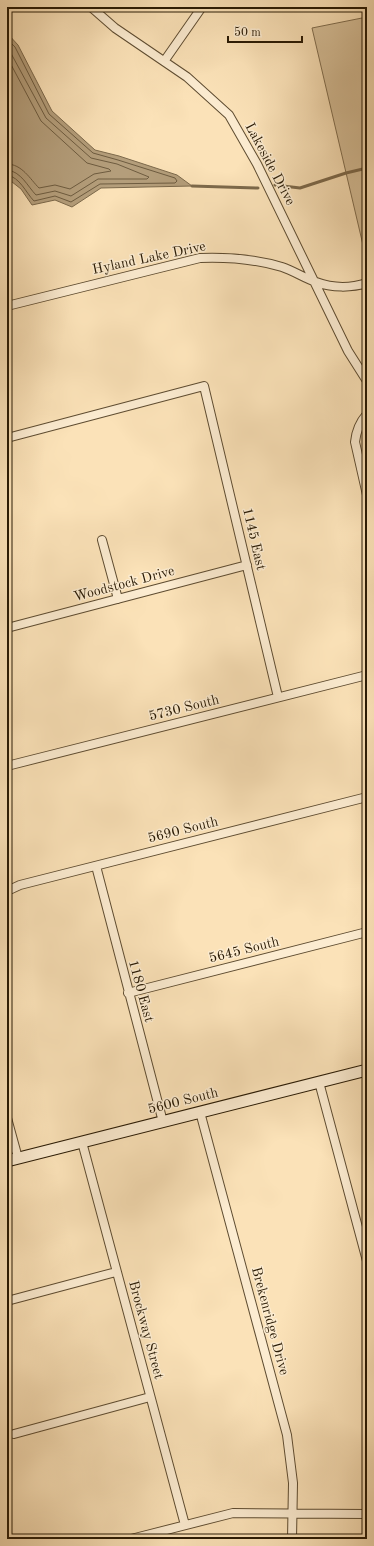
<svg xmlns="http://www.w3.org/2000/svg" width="374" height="1546" font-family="'Old Standard TT',serif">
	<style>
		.green { fill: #d7c099; stroke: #806d4e }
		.water { fill: #b49e7b; stroke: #7c694b }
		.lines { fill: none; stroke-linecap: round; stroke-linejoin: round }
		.shore { stroke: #6e5c40; stroke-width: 1 }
		.stream { stroke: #7c694b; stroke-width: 3 }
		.minor-casing { stroke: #5e4c31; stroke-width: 10 }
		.secondary-casing { stroke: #291a04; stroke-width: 13 }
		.minor { stroke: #fcecd1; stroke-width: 8 }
		.secondary { stroke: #fcecd1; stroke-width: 11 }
		.labels { text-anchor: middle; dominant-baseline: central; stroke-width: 3; stroke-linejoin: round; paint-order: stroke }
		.street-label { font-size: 14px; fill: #291a04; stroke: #fcecd1 }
	</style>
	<rect width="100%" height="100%" fill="#fbe2b8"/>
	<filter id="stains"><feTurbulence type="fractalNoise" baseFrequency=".005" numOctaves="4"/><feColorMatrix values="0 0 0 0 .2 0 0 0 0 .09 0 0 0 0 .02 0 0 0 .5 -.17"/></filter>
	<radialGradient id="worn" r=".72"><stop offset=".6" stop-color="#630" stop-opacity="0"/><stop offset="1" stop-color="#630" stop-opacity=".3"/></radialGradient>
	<path class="green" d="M367 17V262L312 28Z"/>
	<path class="water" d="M7 33 18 45 52 111 95 150 119 156 177 175 192 186 101 188 72 207 55 200 32 205 21 189 7 178Z"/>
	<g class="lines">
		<path class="shore" d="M7 39 15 47 49 114 93 153 118 160 175 178 177 181 175 183 100 184 71 202 55 196 34 201C26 193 20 177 7 175
			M7 46 46 118 91 158 117 164 149 177 147 179H98L71 196 55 191 36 195C28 187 21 171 7 170
			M7 57 41 121 87 163 109 169 111 171 94 174 70 189 55 185 39 188C30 179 22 164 7 164"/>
		<path class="stream" d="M275 185 300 188 346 173 367 168
			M192 186 258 188"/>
		<g class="minor-casing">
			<path id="minor" d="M91 7 115 28 187 77 229 115 257 164 348 351 367 381
				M165 60 202 7
				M7 306 200 258C228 257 255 259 282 267 294 271 304 278 316 282 332 288 351 288 367 283
				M367 414C360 422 356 431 355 442L367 495
				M7 438 204 386 278 697
				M102 540 118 599
				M7 628 247 565
				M7 766 367 675
				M96 866 163 1122
				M7 891 20 885 367 797
				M128 993 367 932
				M319 1082 367 1261
				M200 1112 287 1435 293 1483 292 1539
				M7 1118 18 1158
				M82 1142 185 1525
				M7 1301 116 1272
				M14 1434 150 1397
				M131 1539 233 1513 367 1514"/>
		</g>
		<g class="secondary-casing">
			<path id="secondary" d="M7 1161 367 1070"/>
		</g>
		<use href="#minor" class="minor"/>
		<use href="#secondary" class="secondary"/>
	</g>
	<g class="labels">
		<g class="street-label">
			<text transform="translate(270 164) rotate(62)">Lakeside Drive</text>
			<text transform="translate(149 258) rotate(-12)">Hyland Lake Drive</text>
			<text transform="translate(254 539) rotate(77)">1145 East</text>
			<text transform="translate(124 584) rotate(-15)">Woodstock Drive</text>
			<text transform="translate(184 708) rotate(-14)">5730 South</text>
			<text transform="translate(183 830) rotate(-14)">5690 South</text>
			<text transform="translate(244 950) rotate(-14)">5645 South</text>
			<text transform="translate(141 991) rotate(75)">1180 East</text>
			<text transform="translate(183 1101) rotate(-14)">5600 South</text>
			<text transform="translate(270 1321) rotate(75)">Brekenridge Drive</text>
			<text transform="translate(146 1330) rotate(75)">Brockway Street</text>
		</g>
	</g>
	<rect width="374" height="1546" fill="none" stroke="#fbe2b8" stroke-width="24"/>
	<rect x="8" y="8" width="358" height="1530" fill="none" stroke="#291a04" stroke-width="2"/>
	<rect x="12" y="12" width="350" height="1522" fill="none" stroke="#291a04"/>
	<path d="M228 36v6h74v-6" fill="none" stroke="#291a04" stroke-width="2"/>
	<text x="234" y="36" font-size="12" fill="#291a04" stroke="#fcecd1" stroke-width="3" paint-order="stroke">50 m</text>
	<rect width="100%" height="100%" filter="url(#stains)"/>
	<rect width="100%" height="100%" fill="url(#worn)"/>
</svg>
